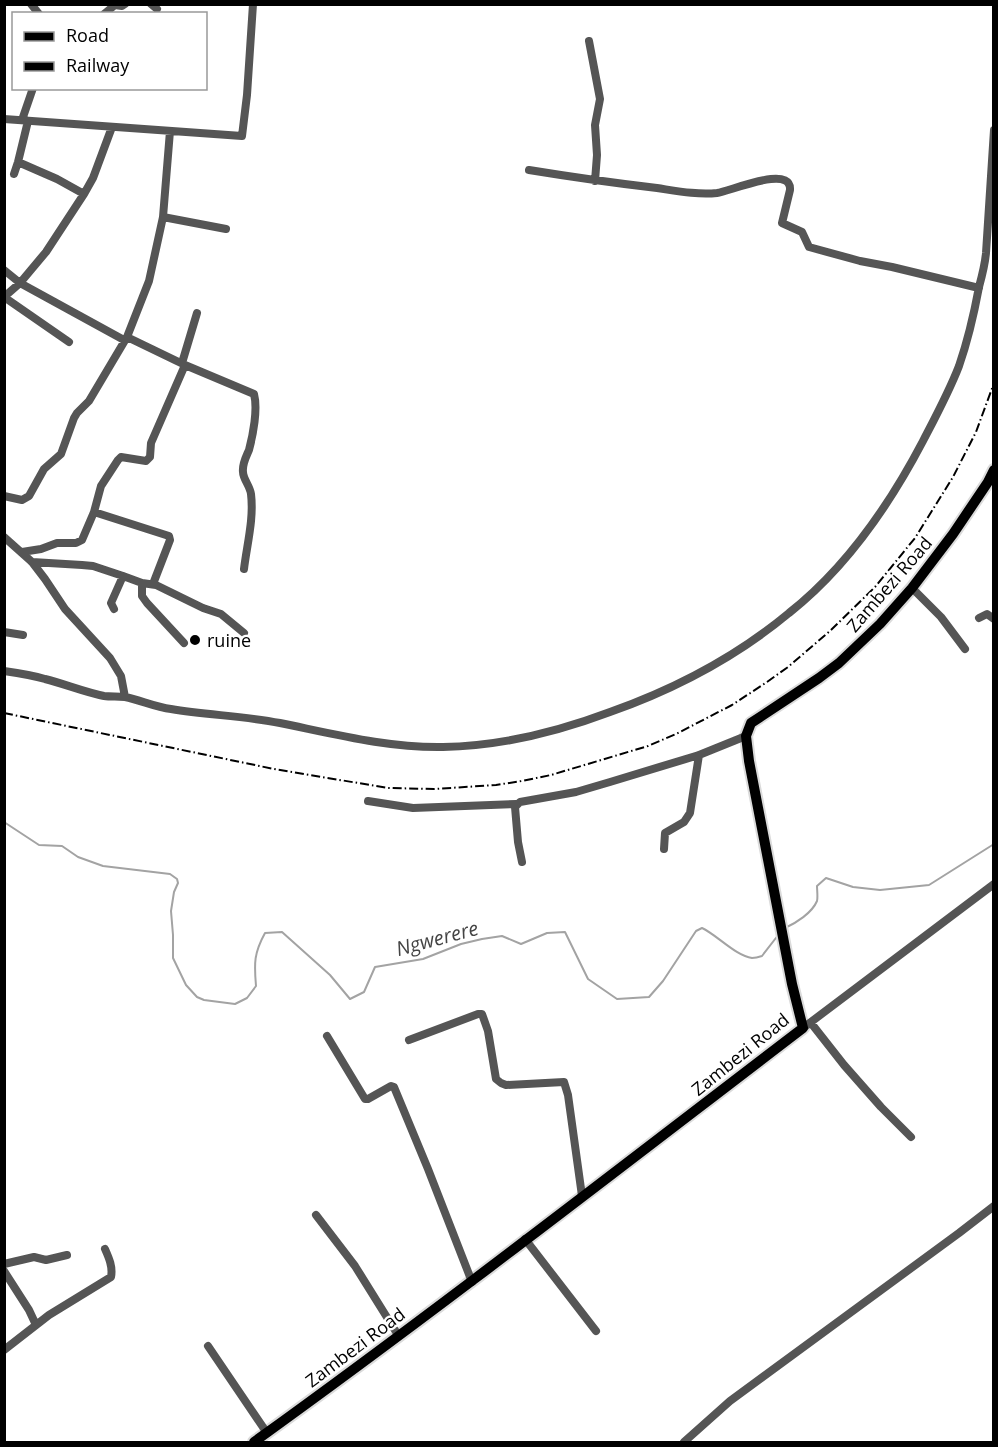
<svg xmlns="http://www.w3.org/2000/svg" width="998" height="1447" font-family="'Open Sans',sans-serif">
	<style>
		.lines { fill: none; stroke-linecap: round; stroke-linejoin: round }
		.stream { stroke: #a3a3a3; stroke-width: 2 }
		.major-casing { stroke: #dbdbdb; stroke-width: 14 }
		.minor { stroke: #555; stroke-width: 8 }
		.major { stroke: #000; stroke-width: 10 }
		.rail { stroke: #000; stroke-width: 2; stroke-dasharray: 9 3 1.5 3; stroke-linecap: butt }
		.poi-dot { fill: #000; stroke: #fff; stroke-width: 2 }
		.labels { text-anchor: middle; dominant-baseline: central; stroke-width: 4.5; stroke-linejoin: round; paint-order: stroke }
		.street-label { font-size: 18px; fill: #000; stroke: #fff }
		.poi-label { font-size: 18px; fill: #000; stroke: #fff; text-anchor: start }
		.water-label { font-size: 20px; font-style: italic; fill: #444; stroke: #fff }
	</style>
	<rect width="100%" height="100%" fill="#fff"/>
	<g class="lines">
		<path class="stream" d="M4 822 39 845 62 846 78 857 103 866 170 874 177 879 178 883 174 892 171 911 173 935V958L186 985 197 997 204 1000 235 1004 247 998 256 986C254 963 254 953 265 933L282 932 330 975 350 999 364 992 375 967 423 959 461 944 482 939 502 936 521 944 547 933 565 932 588 979 617 999 649 997 663 981 696 931 702 928C717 935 736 956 752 958 756 958 759 957 762 956L779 934
			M785 928C796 923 812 913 817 901 818 897 817 890 817 886L826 878 853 887 880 890 929 885 994 844"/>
		<g class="major-casing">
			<path id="major" d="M254 1442C440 1308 621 1167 803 1028L792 984 749 761 746 736 751 723 819 678 839 663 880 624 912 588 953 534 988 482 994 470"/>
		</g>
		<path class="minor" d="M31 4 39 14
			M151 4 157 9
			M104 14 115 5 122 6 125 4
			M589 41 600 99 595 125 597 155 595 181
			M4 119 242 136 247 95 253 4
			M22 120 33 88
			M18 162 57 179 84 194
			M529 170C572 177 614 183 657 188 677 191 697 195 717 193 731 191 792 164 790 190L782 223 802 232 809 247 860 261 892 267 979 288
			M14 174 18 162 28 121
			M163 217 226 229
			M4 270 20 283 124 340
			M4 297 20 283 46 252 84 194 93 178 112 127
			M4 297 69 342
			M127 337 185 365 254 394C258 409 253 435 249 450 246 457 242 464 243 472 243 479 250 486 251 494 254 519 247 544 244 569
			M182 363 197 313
			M4 496 22 500 29 496 44 469 61 454 74 418 77 413 89 401 127 337 149 281 163 217 170 131
			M94 512 169 536 170 540 153 584
			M4 537 32 562 45 579 65 609 110 658 121 676 125 697
			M22 552 41 549 57 543H76L82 540 94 512 101 486 118 460 121 457 146 461 150 457 151 443 185 365
			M32 562 82 565 93 566 123 576 142 583 156 585 203 608 221 614 244 633
			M142 583V596L147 603 184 643
			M912 588 941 617 965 649
			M114 609 111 603 123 576
			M979 618 987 614 994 619
			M4 632 23 635
			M4 671C18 673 32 675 45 679 65 684 84 692 104 696 111 697 118 696 125 697 140 700 155 707 171 709 207 715 244 716 280 723 334 734 388 748 443 747 499 746 557 732 610 712 675 689 736 657 789 613 846 568 890 504 923 441 936 416 949 392 959 366 968 340 974 314 979 287 982 276 985 264 986 253 989 212 991 171 994 130
			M368 801 413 808 516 804
			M664 849 665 833 684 822 690 813 699 755
			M522 862 518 842 515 807 520 802 576 792 610 782 699 755 746 736
			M811 1023 844 1065 881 1107 911 1137
			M803 1028 994 884
			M327 1036 365 1099H368L391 1086 394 1087 428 1169 472 1282
			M409 1040 478 1014H482L488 1031 496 1079 501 1083 506 1085 564 1082 568 1095 582 1196
			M316 1215 355 1266 398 1335
			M525 1239 596 1331
			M4 1264 34 1257 46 1260 67 1255
			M4 1271 29 1310 36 1325
			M208 1346 267 1433
			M4 1350 49 1315 111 1277C113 1267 109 1258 105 1249
			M684 1442 730 1401 959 1233 994 1206"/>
		<use href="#major" class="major"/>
		<path class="rail" d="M4 713 274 769 388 788 434 789 496 785 522 781 551 775 648 746 676 734 732 705 767 682 788 667 830 631 875 587 915 538 953 477 976 432 994 383"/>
	</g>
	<circle class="poi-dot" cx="195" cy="640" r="6"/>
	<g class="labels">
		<g class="street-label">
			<text transform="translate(889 584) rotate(-49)">Zambezi Road</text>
			<text transform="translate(740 1054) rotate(-39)">Zambezi Road</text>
			<text transform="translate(355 1347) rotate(-37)">Zambezi Road</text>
		</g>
		<g class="poi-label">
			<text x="207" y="640">ruine</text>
		</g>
		<g class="water-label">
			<text transform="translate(437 938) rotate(-15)">Ngwerere</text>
		</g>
	</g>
	<rect width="998" height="1447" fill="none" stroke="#000000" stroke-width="12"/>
	<rect x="12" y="12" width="195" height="78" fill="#ffffff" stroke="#999999" stroke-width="1.5"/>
	<rect x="24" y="32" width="30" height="9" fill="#000000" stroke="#999999" stroke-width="1.5"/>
	<text x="66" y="42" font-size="18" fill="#000000">Road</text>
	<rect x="24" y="62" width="30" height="9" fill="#000000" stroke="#999999" stroke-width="1.5"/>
	<text x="66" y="72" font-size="18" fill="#000000">Railway</text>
</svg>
